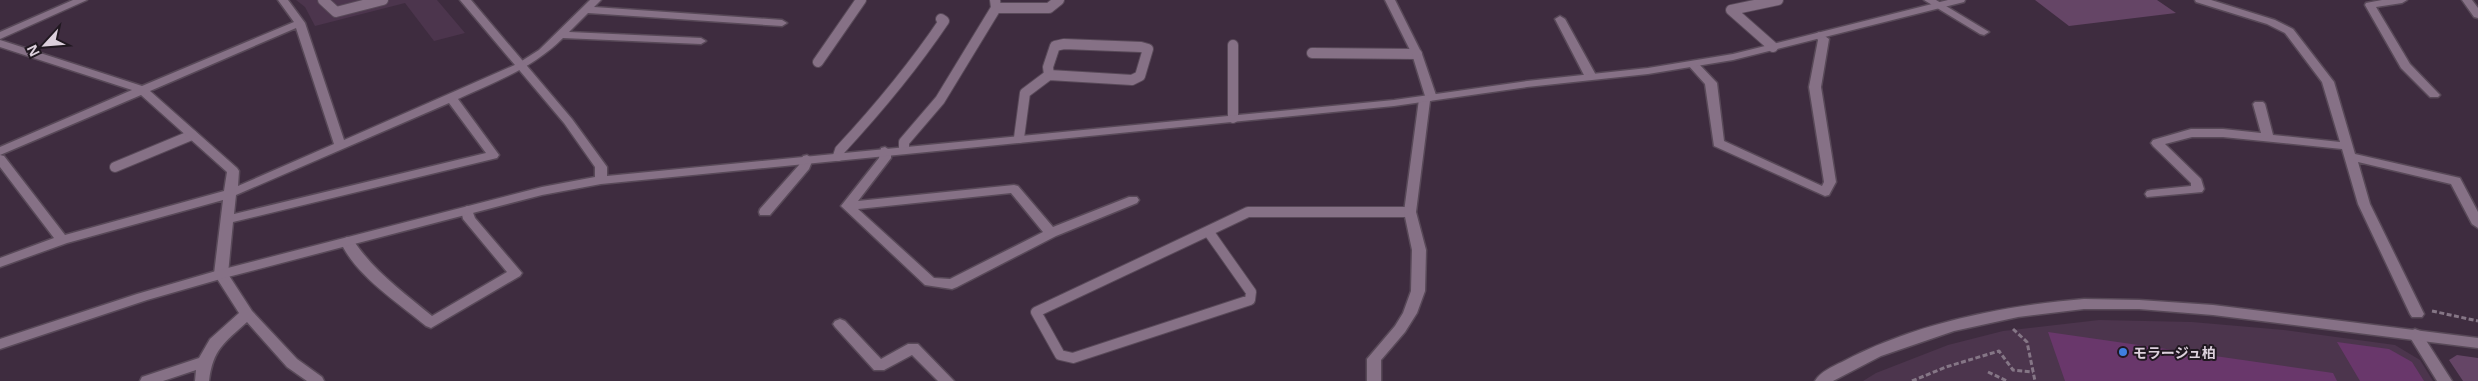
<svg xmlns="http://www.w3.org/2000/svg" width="2478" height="381" font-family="'Noto Sans','Noto Sans JP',sans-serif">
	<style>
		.built { fill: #4c354d }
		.green { fill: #654566 }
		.building { fill: #69376b }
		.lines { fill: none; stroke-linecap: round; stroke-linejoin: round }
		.service-casing { stroke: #584958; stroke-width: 12 }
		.minor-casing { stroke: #584958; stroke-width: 3 }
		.tertiary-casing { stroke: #584958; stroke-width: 3 }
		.path { stroke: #857686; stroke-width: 3; stroke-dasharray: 5 2.5; stroke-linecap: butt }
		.service { stroke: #867186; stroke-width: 10 }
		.minor { fill: #867186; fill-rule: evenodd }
		.tertiary { fill: #867186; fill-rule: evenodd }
		.shop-dot { fill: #3f7fe0; stroke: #201820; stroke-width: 2 }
		.labels { text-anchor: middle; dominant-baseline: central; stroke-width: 4; stroke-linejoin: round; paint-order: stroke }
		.poi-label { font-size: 14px; font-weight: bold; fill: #dcd0dc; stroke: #201820; text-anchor: start }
	</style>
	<rect width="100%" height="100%" fill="#3e2c3f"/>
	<path class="built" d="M296 0H437L465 33 434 41 405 3 315 26 305 7Z
		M2099 320 2192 322 2284 330 2395 345 2420 360 2433 381H1863L1876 373 1948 345 2003 331Z"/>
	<path class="green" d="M2035 0H2157L2176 13 2069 26Z
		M2457 355 2478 358V381H2463L2449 360Z"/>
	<path class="building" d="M2048 332 2333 373 2337 381H2065Z
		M2337 342 2389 349 2412 362 2424 381H2360Z"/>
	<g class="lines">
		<g class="service-casing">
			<path id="service" d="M323 0 336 12 383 0
				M996 8H1049L1059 0
				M1064 44 1141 47 1148 49 1140 76 1132 80 1049 75 1048 67 1055 46Z
				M1233 45V118
				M1773 47 1731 10 1778 0
				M1312 53 1417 54
				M818 62 861 0
				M1019 138 1025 93 1049 75
				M904 149V142L940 100 996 8 995 0
				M838 156 840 150C878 109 913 67 944 21L941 19
				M115 167 192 135
				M1208 231 1251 292 1250 300 1073 358 1060 355 1036 312Z
				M1208 231 1248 212H1410"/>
		</g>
		<g class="minor-casing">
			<path id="minor" d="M73 0H87L0 39V32Z
				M278 0H288L305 23 344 140 517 64 539 50 590 0H601L594 7 782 20 787 23 782 26 588 13 569 32 701 38 706 41 701 44 563 38C533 68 495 82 458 99L499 155 497 158 233 222 228 274 252 311 297 359 322 377 324 381H307L287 367 247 322C224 343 213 349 209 381H195L196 370 163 381H140L142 377 199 358 210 339 239 313 214 274 223 200 67 243 0 267V258L54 238 0 167V155L4 156 65 235 224 191 227 172 141 95 0 155V147L132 90 0 47V40L142 86 294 22ZM296 28 334 144 238 186 239 171 237 168 150 91ZM449 103 486 153 234 214 236 195Z
				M1385 0H1395L1422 54 1437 98 1430 101 1416 212 1426 250 1425 291 1417 313 1405 332 1381 360V381H1367V359L1395 326 1403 313 1411 291 1412 250 1404 212 1419 99 1425 96 1412 54Z
				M1924 0H1936L1989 32 1984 35 1980 34Z
				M2195 0H2211L2275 20 2293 29 2334 82 2355 154 2460 178 2478 212V228L2472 224 2451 184 2358 162 2370 204 2424 314 2422 317H2412L2410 314 2358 204 2342 149 2223 137H2192L2165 144 2201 179 2204 189 2202 192 2147 197 2145 194 2147 191 2151 190 2191 186V183L2153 146 2151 143 2153 140 2191 129H2223L2261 133 2253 104 2255 102H2263L2265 104 2273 135 2340 142 2322 82 2285 33 2267 24 2196 2Z
				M2382 0H2407L2402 3 2376 7 2410 64 2438 93 2440 95 2438 97H2430L2401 68 2365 5 2366 3Z
				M2462 0H2472L2478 8V18L2474 17Z
				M1560 16 1565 19 1597 77 1595 79H1587L1585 77 1555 19Z
				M1819 32 1829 39 1821 87 1836 182 1829 195 1825 196 1714 146 1705 84 1688 65 1694 62 1698 63 1717 83 1724 141 1822 186 1824 182 1809 87 1818 40 1814 35Z
				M885 147 891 151V158L858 201 1014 185 1018 186 1053 227 1129 197H1137L1139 200 1137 203 1056 236 957 287 952 289 925 285 841 206 879 158 881 148ZM1011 193 1043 232 950 279 934 278 858 209Z
				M807 155 813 159 809 169 770 215H760L759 212 760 209 799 165 803 156Z
				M467 206 471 207 475 218 522 273 520 276 431 328 426 326C398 303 355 275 340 241L347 237 352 238C372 270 403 292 432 316L507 272 463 219 461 210Z
				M840 319 845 321 881 359 908 344H918L954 381H938L912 355 884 370H874L835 327 833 324 835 321Z
				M2415 329 2420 331 2452 381H2437L2408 334 2410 331Z"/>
		</g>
		<g class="tertiary-casing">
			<path id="tertiary" d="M460 0H471L572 119 607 167V176L1394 100 1527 81 1648 68 1733 54 1948 0H1965L1964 2 1733 60 1648 74 1527 87 1394 106 601 184 542 195 224 278 147 300 0 349V339L137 294 216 271 542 187 595 177V167L564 123Z
				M2084 299 2139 300 2213 305 2478 338V348L2213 315 2139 309H2084L2018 317 1954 331 1881 356 1833 381H1815C1820 372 1833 366 1842 362 1916 323 2002 306 2084 299Z"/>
		</g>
		<path class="path" d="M2432 311 2478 321
			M2013 329 2027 342 2035 381
			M1988 372 2007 381
			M1912 381 1946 367 1999 351 2013 370 2033 372"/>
		<use href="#service" class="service"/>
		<use href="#minor" class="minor"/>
		<use href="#tertiary" class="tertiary"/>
	</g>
	<circle class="shop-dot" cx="2123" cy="352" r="5"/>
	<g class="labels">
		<g class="poi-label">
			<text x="2133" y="352">モラージュ柏</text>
		</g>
	</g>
	<g transform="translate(45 45) rotate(244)" stroke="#201820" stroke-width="4" paint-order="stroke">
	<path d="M0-4L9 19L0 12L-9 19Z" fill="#dcd0dc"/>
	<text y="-8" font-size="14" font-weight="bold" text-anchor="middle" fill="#dcd0dc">N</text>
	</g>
</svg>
